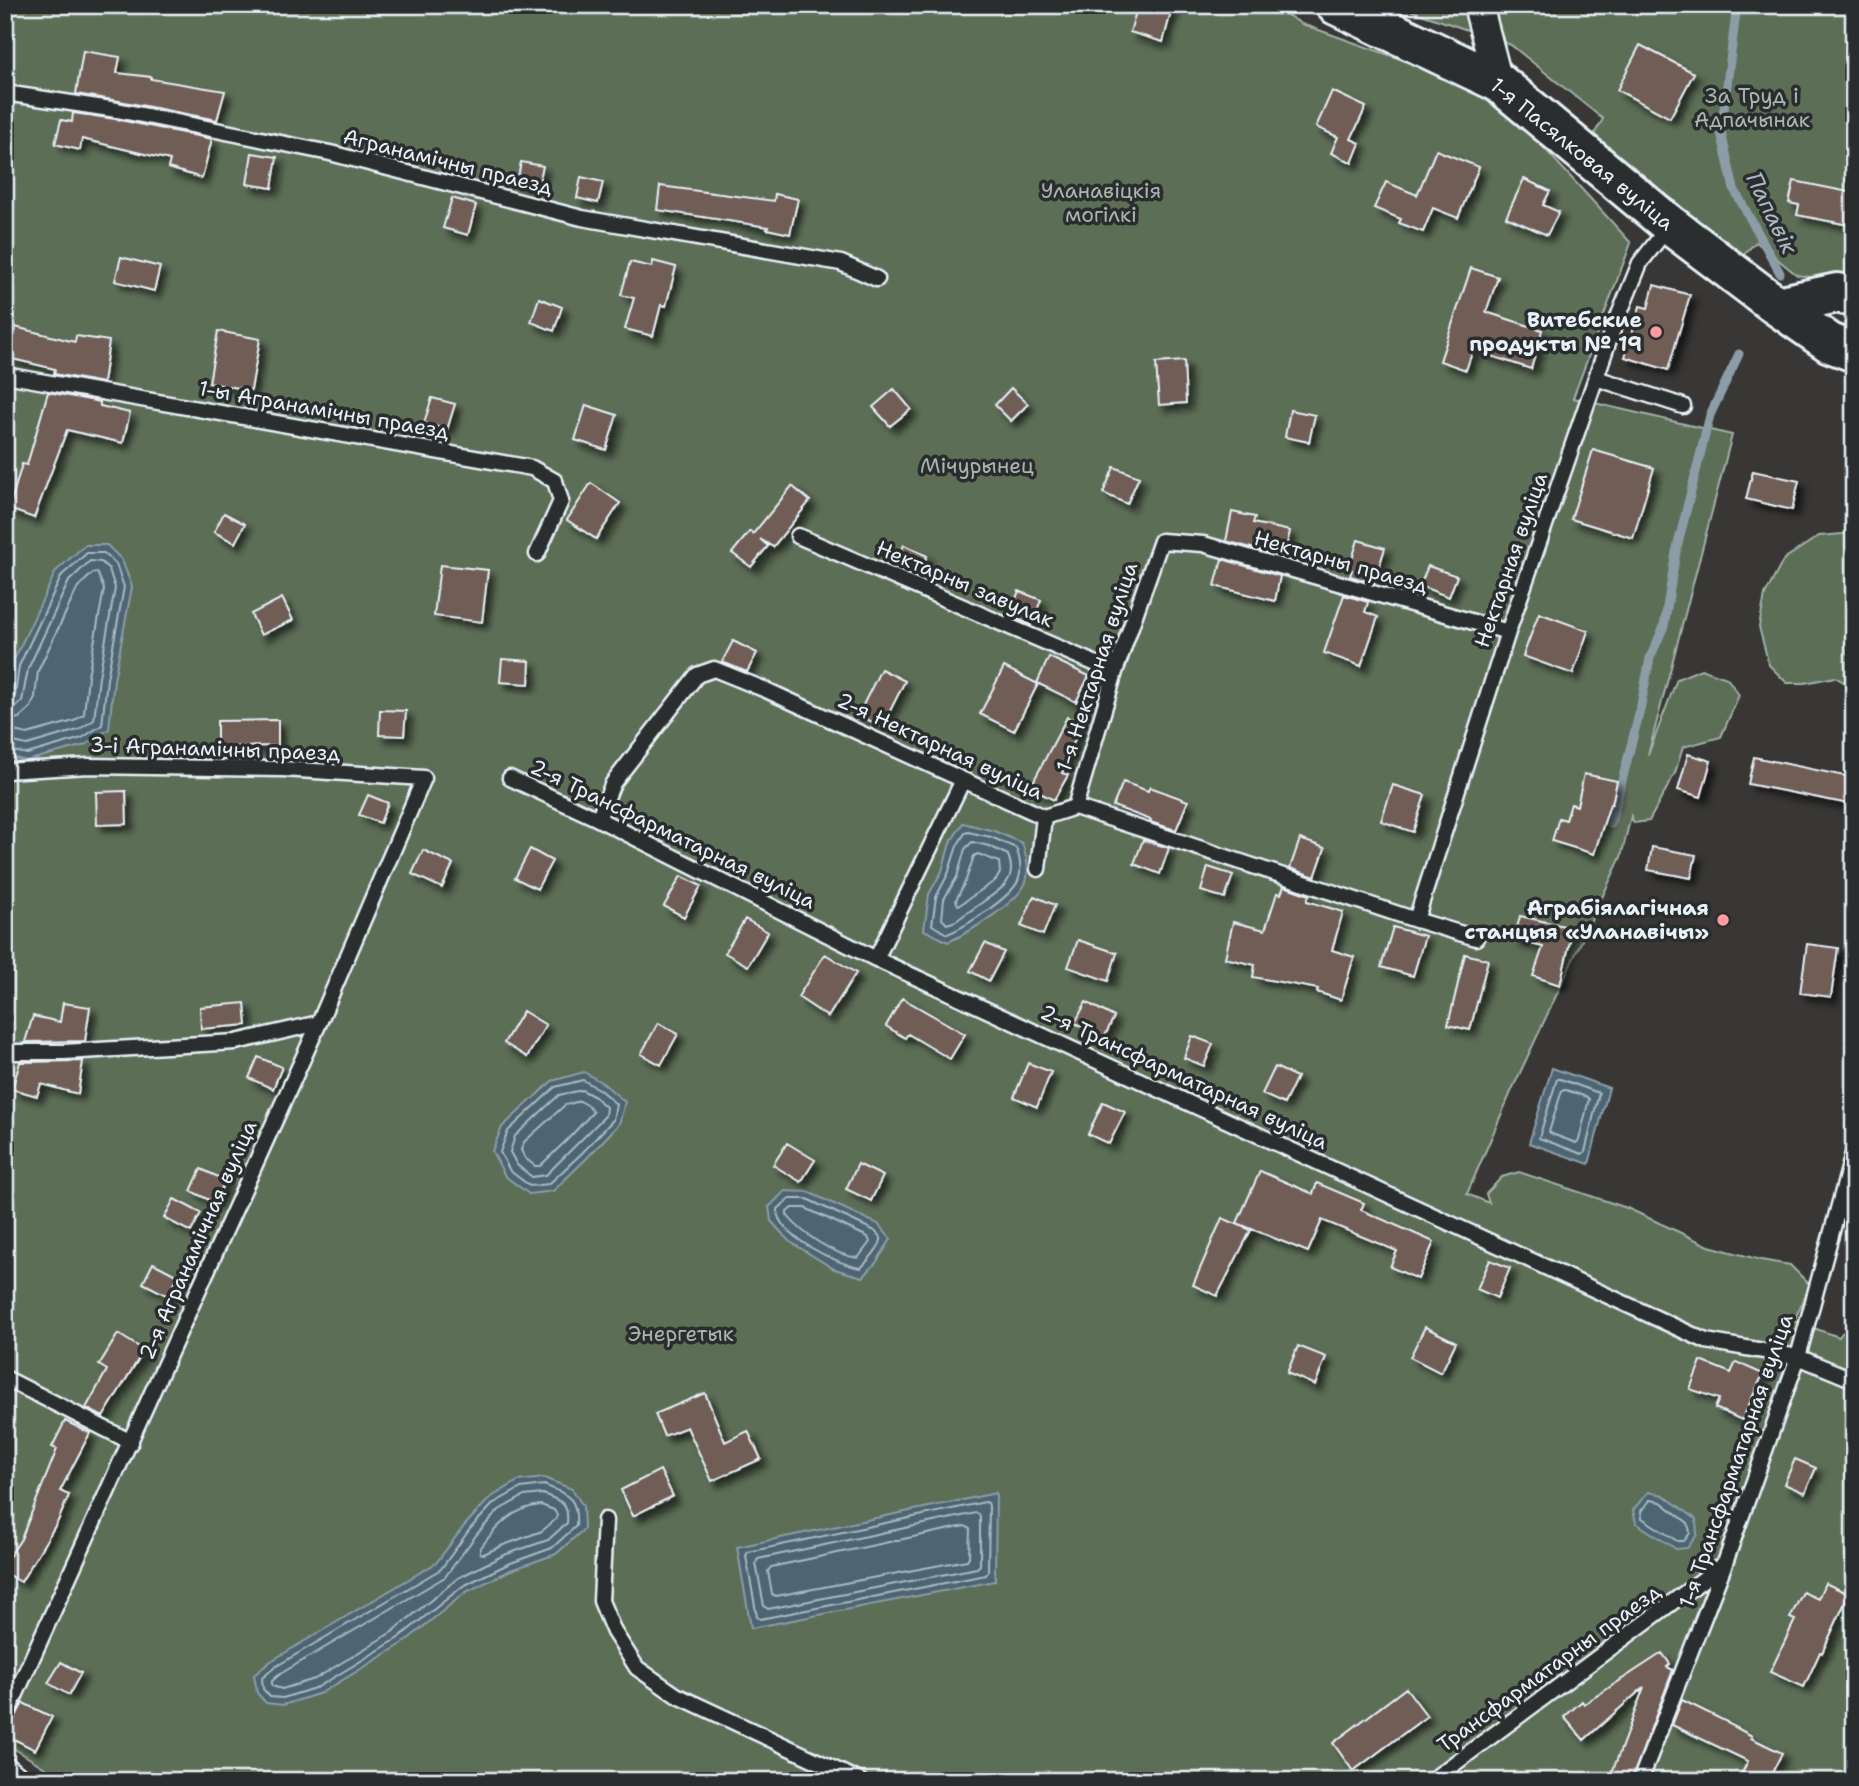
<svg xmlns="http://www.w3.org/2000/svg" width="1859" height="1786" font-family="'Shantell Sans',sans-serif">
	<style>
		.green { fill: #5d6e57; stroke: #a2b0a8; stroke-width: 2 }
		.water { fill: #4e6572; stroke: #8c9da8; stroke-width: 2 }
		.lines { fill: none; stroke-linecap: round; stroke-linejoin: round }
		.shore { stroke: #aab9c2; stroke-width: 2 }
		.stream { stroke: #8c9da8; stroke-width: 9 }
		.building { fill: #6f5d57; stroke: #e8f1f8; stroke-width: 2; filter: url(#shadow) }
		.lane-casing { stroke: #e8f1f8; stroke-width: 19 }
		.street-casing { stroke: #e8f1f8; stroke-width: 33 }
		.secondary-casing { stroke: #e8f1f8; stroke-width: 44 }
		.lane { stroke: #2a2d2e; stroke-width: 14 }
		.street { stroke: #2a2d2e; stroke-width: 28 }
		.secondary { stroke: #2a2d2e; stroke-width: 38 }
		.poi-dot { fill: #ff9aa2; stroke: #2a2d2e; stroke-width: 2.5 }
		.labels { text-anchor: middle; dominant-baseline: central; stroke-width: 7; stroke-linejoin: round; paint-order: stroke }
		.park-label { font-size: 21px; fill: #a9b6b0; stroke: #2a2d2e }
		.street-label { font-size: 21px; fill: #e8f1f8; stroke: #2a2d2e }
		.poi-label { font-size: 21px; font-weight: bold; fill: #e8f1f8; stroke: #2a2d2e; text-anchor: end }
		.water-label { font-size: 23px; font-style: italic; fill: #aab9c2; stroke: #2a2d2e }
	</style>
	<defs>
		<filter id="shadow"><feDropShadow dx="6" dy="6" stdDeviation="3.5" flood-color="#0009"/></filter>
	</defs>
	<rect width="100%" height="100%" fill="#383736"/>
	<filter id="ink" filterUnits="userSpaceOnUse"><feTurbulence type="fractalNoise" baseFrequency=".0143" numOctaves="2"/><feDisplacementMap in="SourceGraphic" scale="14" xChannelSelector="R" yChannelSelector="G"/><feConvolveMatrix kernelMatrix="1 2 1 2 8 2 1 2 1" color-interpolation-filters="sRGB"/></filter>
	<g filter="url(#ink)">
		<path class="green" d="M5 5H1271L1302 24 1493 92 1631 243 1573 398 1732 435 1648 755 1677 679 1701 669 1727 678 1739 695 1721 737 1683 747 1675 773 1649 821 1634 823 1631 816 1621 857 1511 1092 1467 1194 1489 1203 1486 1194 1502 1177 1519 1172 1627 1208 1709 1246 1761 1260 1790 1265 1810 1285 1794 1321 1839 1337 1842 1333 1854 1330V1781H66L5 1743Z
			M1395 5H1854V285L1797 275 1756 242 1740 258 1593 136 1603 119 1511 45Z
			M1854 533V688L1835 677 1805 683H1787L1769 665 1759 627 1765 595 1784 559 1819 536Z"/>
		<path class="water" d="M85 545H107L122 560 132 587 114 680 109 729 85 745 26 761 5 755V721L12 664 56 571Z
			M963 823 994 831 1022 843C1026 855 1030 869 1026 882 1019 902 968 933 948 942L924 930 929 894 942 871 950 843Z
			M1552 1068 1609 1088 1589 1164 1529 1143Z
			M584 1072 604 1084 625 1102 619 1124 587 1158 553 1191 529 1194 505 1176 492 1151 502 1127 552 1081Z
			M785 1191 808 1192 878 1224 891 1239 876 1263 863 1277 834 1269 789 1241 771 1221 769 1207Z
			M544 1478 572 1489 583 1506 584 1529 556 1554 511 1570 466 1592 402 1644 321 1693 283 1705 266 1703 257 1693 254 1675 271 1661 436 1563 465 1525 490 1498 518 1481Z
			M1648 1492 1663 1495 1696 1519 1697 1535 1687 1548 1676 1549 1636 1523 1633 1510Z
			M996 1493 995 1581 751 1628 737 1547Z"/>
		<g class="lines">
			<path class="shore" d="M5 701 11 700 15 696 19 666 62 575 87 553H104L116 564 124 587 107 679 102 725 82 738 27 754 5 749
				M5 710 14 708 22 701 28 669 69 581 90 561 101 562 109 569 115 588 99 677 94 720 78 730 27 745 5 740
				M5 720 19 718 31 707 35 697 38 671 78 587 93 573 97 572 104 589 88 676 84 714 74 721 27 734 5 729
				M968 832 991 837 1016 848C1020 858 1022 871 1018 881 1011 897 964 928 947 934L932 925 936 897 948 874 957 846 965 833Z
				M972 842 989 846 1008 855C1018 879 1002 889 984 901 975 908 965 914 956 921L947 924 942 919 944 899 957 877 965 849Z
				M978 854 999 862 1000 873 996 880 961 904 958 905 956 900 966 880 974 856Z
				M1557 1079H1560L1599 1093 1585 1152 1582 1154 1539 1138Z
				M583 1080 600 1090 616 1104 613 1120 582 1153 549 1184 530 1186 510 1171 500 1152 508 1131 555 1087Z
				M582 1090 595 1097 606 1107 605 1116 546 1175 532 1177 517 1165 510 1152 515 1136 559 1095Z
				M1562 1090H1566L1587 1097 1589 1099 1579 1140 1576 1143 1552 1134 1549 1132Z
				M580 1101 589 1106 593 1112 568 1139 540 1166H535L525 1158 521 1150 524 1142 565 1105Z
				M789 1199H807L873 1230C874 1230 881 1237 881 1239 882 1245 866 1263 861 1268 838 1265 777 1235 777 1210Z
				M792 1208H805L868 1237 870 1242 858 1258C834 1255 802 1234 787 1215V1212Z
				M544 1485C568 1495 578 1497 576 1526L552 1548 508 1564 463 1586 397 1639 318 1687 283 1698 270 1697 263 1689 262 1678 275 1667 441 1569 470 1529 494 1503 521 1488Z
				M543 1494C560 1501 569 1502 567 1523L548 1540 504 1555 458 1578 392 1632 315 1679 282 1689 272 1686V1681L280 1674 445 1577 477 1534 499 1510 524 1496Z
				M1650 1500 1661 1502 1688 1523 1690 1533 1684 1541H1677L1642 1518 1641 1511Z
				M985 1502 988 1503 989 1506 988 1572 986 1575 760 1619 757 1617 746 1556 748 1552Z
				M541 1505 554 1510 557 1515 556 1519 542 1531 501 1546 484 1554 480 1553V1549C495 1527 514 1507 541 1505Z
				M976 1513 979 1514 980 1517V1565L977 1568 768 1609 764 1606 756 1563 758 1559Z
				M965 1526 970 1529 969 1557 967 1560 776 1596 772 1594 768 1571 771 1567Z"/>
			<path class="stream" d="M1737 5 1721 132 1734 189 1780 273
				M1611 824 1640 710 1650 658 1664 626 1676 552 1710 415 1739 354"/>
		</g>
		<path class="building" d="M1138 5H1173L1163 42 1130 32Z
			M1640 45 1694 73 1670 118 1617 90Z
			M83 51 120 57 117 73 151 77V79L225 91 217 120 119 101 76 94Z
			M1332 91 1366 107 1351 139 1360 143 1352 163 1331 153 1338 137 1316 127Z
			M73 113 115 119 212 139 202 178 168 168 170 160 82 139 80 150 55 144 61 120 72 122Z
			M1436 150 1479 167 1458 218 1433 208 1423 232 1399 223 1401 219 1374 208 1386 182 1417 195Z
			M252 153 277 157 272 188 247 184Z
			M521 162 543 166 538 187 517 183Z
			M581 177 603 182 598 203 577 198Z
			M1524 179 1550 191 1543 205 1559 212 1547 235 1506 217Z
			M1794 181 1854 193V204L1849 225 1797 215 1799 205 1789 203Z
			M660 186 774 201 775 194 798 199 790 234 767 229 768 227 657 210Z
			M452 198 476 205 468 235 443 228Z
			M121 257 160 267 154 291 115 281Z
			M653 261 676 267 666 306 661 305 653 336 625 329 634 298 621 295 630 262 652 267Z
			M1471 268 1498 277 1486 312 1542 330 1531 369 1473 350 1466 370 1440 361Z
			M1654 285 1690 295 1668 370 1625 357 1640 306 1648 308Z
			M539 298 562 307 554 331 531 322Z
			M15 327 75 342 76 336 109 341 103 383 54 374 55 369 8 358Z
			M218 331 260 339 251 390 209 383Z
			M1184 361 1186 403 1159 405 1156 363Z
			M1011 388 1028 404 1011 421 995 405Z
			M894 389 911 409 890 426 873 407Z
			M48 392 100 402V406L130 413 123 443 67 430 34 518 9 509 22 464 27 465Z
			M432 398 455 404 447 430 424 423Z
			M586 405 617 415 606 450 575 440Z
			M1290 410 1315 415 1309 442 1285 437Z
			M1593 450 1654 468 1633 538 1571 519Z
			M1114 467 1139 477 1127 504 1103 493Z
			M1753 471 1799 481 1792 510 1746 499Z
			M591 483 620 503 596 539 567 520Z
			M792 486 810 501 773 547 760 539 768 546 751 567 732 553 750 531 753 534Z
			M1232 512 1255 517 1253 523 1290 531 1284 557 1226 541Z
			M224 513 245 524 235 543 214 532Z
			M1358 540 1385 548 1374 583 1350 576 1352 570 1349 569Z
			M904 545 927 556 917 576 895 565Z
			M1222 559 1280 576 1275 601 1215 586Z
			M440 565 488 570 482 622 434 616Z
			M1428 566 1457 576 1449 597 1420 586Z
			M1019 591 1041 600 1031 625 1009 615Z
			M1344 595 1368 602 1365 612 1378 617 1361 666 1324 653Z
			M282 598 293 620 261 635 251 614Z
			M1539 613 1588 631 1573 674 1523 656Z
			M733 641 757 653 747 672 722 662Z
			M1049 657 1089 676 1076 702 1037 683Z
			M502 659 530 661 529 684 500 682Z
			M1004 667 1038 684 1014 731 980 714Z
			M881 669 905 681 882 727 858 715Z
			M380 710 406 711 404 736 379 735Z
			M1067 717 1081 723 1062 773 1068 775 1054 800 1030 788Z
			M278 720V746L217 747V721Z
			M1688 754 1711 761 1701 797 1678 790Z
			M1754 757 1854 778V805L1748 784Z
			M1584 774 1617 781 1612 804H1610L1594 854 1552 841 1559 818 1566 820 1571 804 1577 806Z
			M1123 782 1148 791 1150 787 1188 801 1176 830 1150 822 1151 820 1113 806Z
			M1393 785 1425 795 1413 832 1381 821Z
			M126 791 127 824 97 825 96 792Z
			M368 795 388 803 380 823 359 815Z
			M1300 839 1325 848 1315 877 1290 868Z
			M1143 840 1169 848 1160 874 1134 864Z
			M1652 847 1696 855 1691 878 1648 870Z
			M530 849 552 861 537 889 515 878Z
			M423 850 453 864 442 888 412 874Z
			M1208 867 1233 875 1225 898 1201 891Z
			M681 876 701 886 684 917 664 906Z
			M1284 886 1309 895 1307 901 1343 912 1332 950 1354 957 1341 1000 1317 992 1318 989 1253 977 1255 965 1225 958 1233 922 1265 930 1277 893 1281 894Z
			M1034 896 1055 905 1043 935 1021 926Z
			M1520 916 1573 928 1560 985 1533 976 1543 947 1514 940Z
			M745 919 768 932 748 966 725 953Z
			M1393 927 1425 936 1413 976 1381 967Z
			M1078 940 1117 953 1108 981 1068 967Z
			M985 943 1004 952 989 981 970 971Z
			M1807 944 1838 948 1831 997 1800 993Z
			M825 954 856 973 828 1017 798 997Z
			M1465 954 1488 960 1470 1030 1448 1025Z
			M902 998 965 1034 950 1059 908 1034 905 1038 886 1026Z
			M1086 1002 1114 1017 1104 1038 1075 1023Z
			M63 1003 90 1007 85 1041 25 1042 33 1016 60 1022Z
			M245 1003 247 1025 201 1029 200 1007Z
			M523 1011 546 1025 527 1057 504 1043Z
			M658 1023 678 1034 661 1065 641 1054Z
			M1192 1036 1213 1044 1204 1066 1184 1058Z
			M258 1057 282 1067 273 1089 249 1078Z
			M83 1061 78 1094 41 1084 37 1096 12 1089 20 1062Z
			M1028 1063 1051 1072 1037 1107 1014 1097Z
			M1275 1067 1297 1077 1284 1104 1262 1094Z
			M1103 1102 1125 1112 1109 1144 1088 1134Z
			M787 1143 815 1160 801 1182 773 1165Z
			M858 1164 883 1176 871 1201 846 1189Z
			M201 1169 225 1180 215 1203 191 1191Z
			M1260 1171 1313 1194 1317 1183 1364 1203 1361 1210 1434 1242 1418 1279 1390 1267 1397 1251 1322 1220 1308 1252 1237 1223Z
			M174 1199 201 1213 191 1232 164 1218Z
			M1222 1218 1251 1230 1217 1296 1193 1285Z
			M1490 1260 1510 1268 1497 1298 1477 1289Z
			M153 1263 178 1276 168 1296 143 1283Z
			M1425 1327 1456 1342 1441 1373 1410 1357Z
			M118 1334 144 1350 103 1417 86 1408 107 1370 99 1365Z
			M1298 1346 1326 1357 1315 1385 1287 1373Z
			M1701 1361 1731 1373 1736 1362 1763 1374 1742 1420 1715 1408 1719 1399 1690 1389Z
			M705 1393 725 1442 748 1431 761 1459 712 1481 687 1427 664 1436 655 1414Z
			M65 1421 90 1433 60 1491 69 1495 58 1521 21 1582 5 1573V1563L21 1539 57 1449 52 1447Z
			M1795 1459 1816 1468 1805 1493 1784 1484Z
			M660 1470 673 1496 633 1516 621 1490Z
			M1825 1583 1849 1594 1822 1653 1820 1652 1804 1687 1770 1672 1795 1620 1790 1618 1803 1592 1818 1599Z
			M1662 1653 1670 1664 1667 1667 1673 1670 1631 1781H1609L1644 1687 1584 1740 1564 1717 1582 1701 1584 1704Z
			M61 1662 81 1673 69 1695 48 1683Z
			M1406 1688 1427 1716 1353 1771 1333 1743Z
			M1682 1700 1727 1722V1723L1752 1736 1751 1738 1782 1753 1768 1781H1759L1742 1773 1748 1761 1672 1725Z
			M23 1703 52 1717 35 1750 6 1735Z"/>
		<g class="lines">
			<g class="lane-casing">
				<path id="lane" d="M5 93 117 110 330 153 582 218 841 263 877 279
					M5 375 532 468 555 481 561 501 537 554
					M1596 378 1683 406
					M798 536 1115 672
					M5 771 88 766 283 769 424 778 319 1023 5 1718
					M510 778 598 819 876 959 1706 1341 1798 1357 1854 1380
					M1075 807 1115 672 1161 541 1203 544 1508 632
					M598 819 613 783 697 675 714 669 766 690 1044 817 1075 807 1416 920 1476 938
					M1038 869 1044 817
					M1416 920 1508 632 1610 337 1640 263 1669 226
					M876 959 963 780
					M5 1052H64L236 1042 319 1023
					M5 1378 131 1442
					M605 1520 601 1601 614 1632 637 1668 676 1695 860 1781
					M5 1763 27 1781
					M1431 1781 1724 1564
					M1640 1781 1725 1563 1798 1357 1854 1150"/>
			</g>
			<g class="street-casing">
				<path id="street" d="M1478 5 1498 82"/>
			</g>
			<g class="secondary-casing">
				<path id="secondary" d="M1336 5 1498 82 1670 225 1777 306 1830 343 1854 352
					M1777 306 1837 293 1854 297"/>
			</g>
			<use href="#lane" class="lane"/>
			<use href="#street" class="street"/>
			<use href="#secondary" class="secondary"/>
		</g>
	</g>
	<g class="poi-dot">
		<circle cx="1656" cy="332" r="7"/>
		<circle cx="1723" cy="920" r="7"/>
	</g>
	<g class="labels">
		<g class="park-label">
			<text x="1752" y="96">За Труд і<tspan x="1752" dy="24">Адпачынак</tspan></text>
			<text x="1101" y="191">Уланавіцкія<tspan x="1101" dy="24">могілкі</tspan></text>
			<text x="977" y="466">Мічурынец</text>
			<text x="681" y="1334">Энергетык</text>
		</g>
		<g class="street-label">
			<text transform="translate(1582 154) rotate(39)">1-я Пасялковая вуліца</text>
			<text transform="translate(448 162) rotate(14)">Агранамічны праезд</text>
			<text transform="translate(324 410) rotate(10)">1-ы Агранамічны праезд</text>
			<text transform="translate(1511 560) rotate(-71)">Нектарная вуліца</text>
			<text transform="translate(1341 562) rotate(16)">Нектарны праезд</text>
			<text transform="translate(965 584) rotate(23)">Нектарны завулак</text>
			<text transform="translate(1097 667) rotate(-72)">1-я Нектарная вуліца</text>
			<text transform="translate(940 746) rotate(25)">2-я Нектарная вуліца</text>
			<text transform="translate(215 749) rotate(2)">3-і Агранамічны праезд</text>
			<text transform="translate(673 834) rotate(26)">2-я Трансфарматарная вуліца</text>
			<text transform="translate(1184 1077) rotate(25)">2-я Трансфарматарная вуліца</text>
			<text transform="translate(198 1240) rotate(-66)">2-я Агранамічная вуліца</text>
			<text transform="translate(1736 1461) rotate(-71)">1-я Трансфарматарная вуліца</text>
			<text transform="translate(1549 1668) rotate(-36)">Трансфарматарны праезд</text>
		</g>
		<g class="poi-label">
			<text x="1642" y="320">Витебские<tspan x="1642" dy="24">продукты № 19</tspan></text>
			<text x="1709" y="908">Аграбіялагічная<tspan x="1709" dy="24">станцыя «Уланавічы»</tspan></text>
		</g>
		<g class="water-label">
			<text transform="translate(1772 213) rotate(64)">Папавік</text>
		</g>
	</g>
	<rect width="1859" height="1786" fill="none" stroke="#2a2d2e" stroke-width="28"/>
	<rect x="14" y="14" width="1831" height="1758" fill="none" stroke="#e8f1f8" stroke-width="2.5" filter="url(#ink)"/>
</svg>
